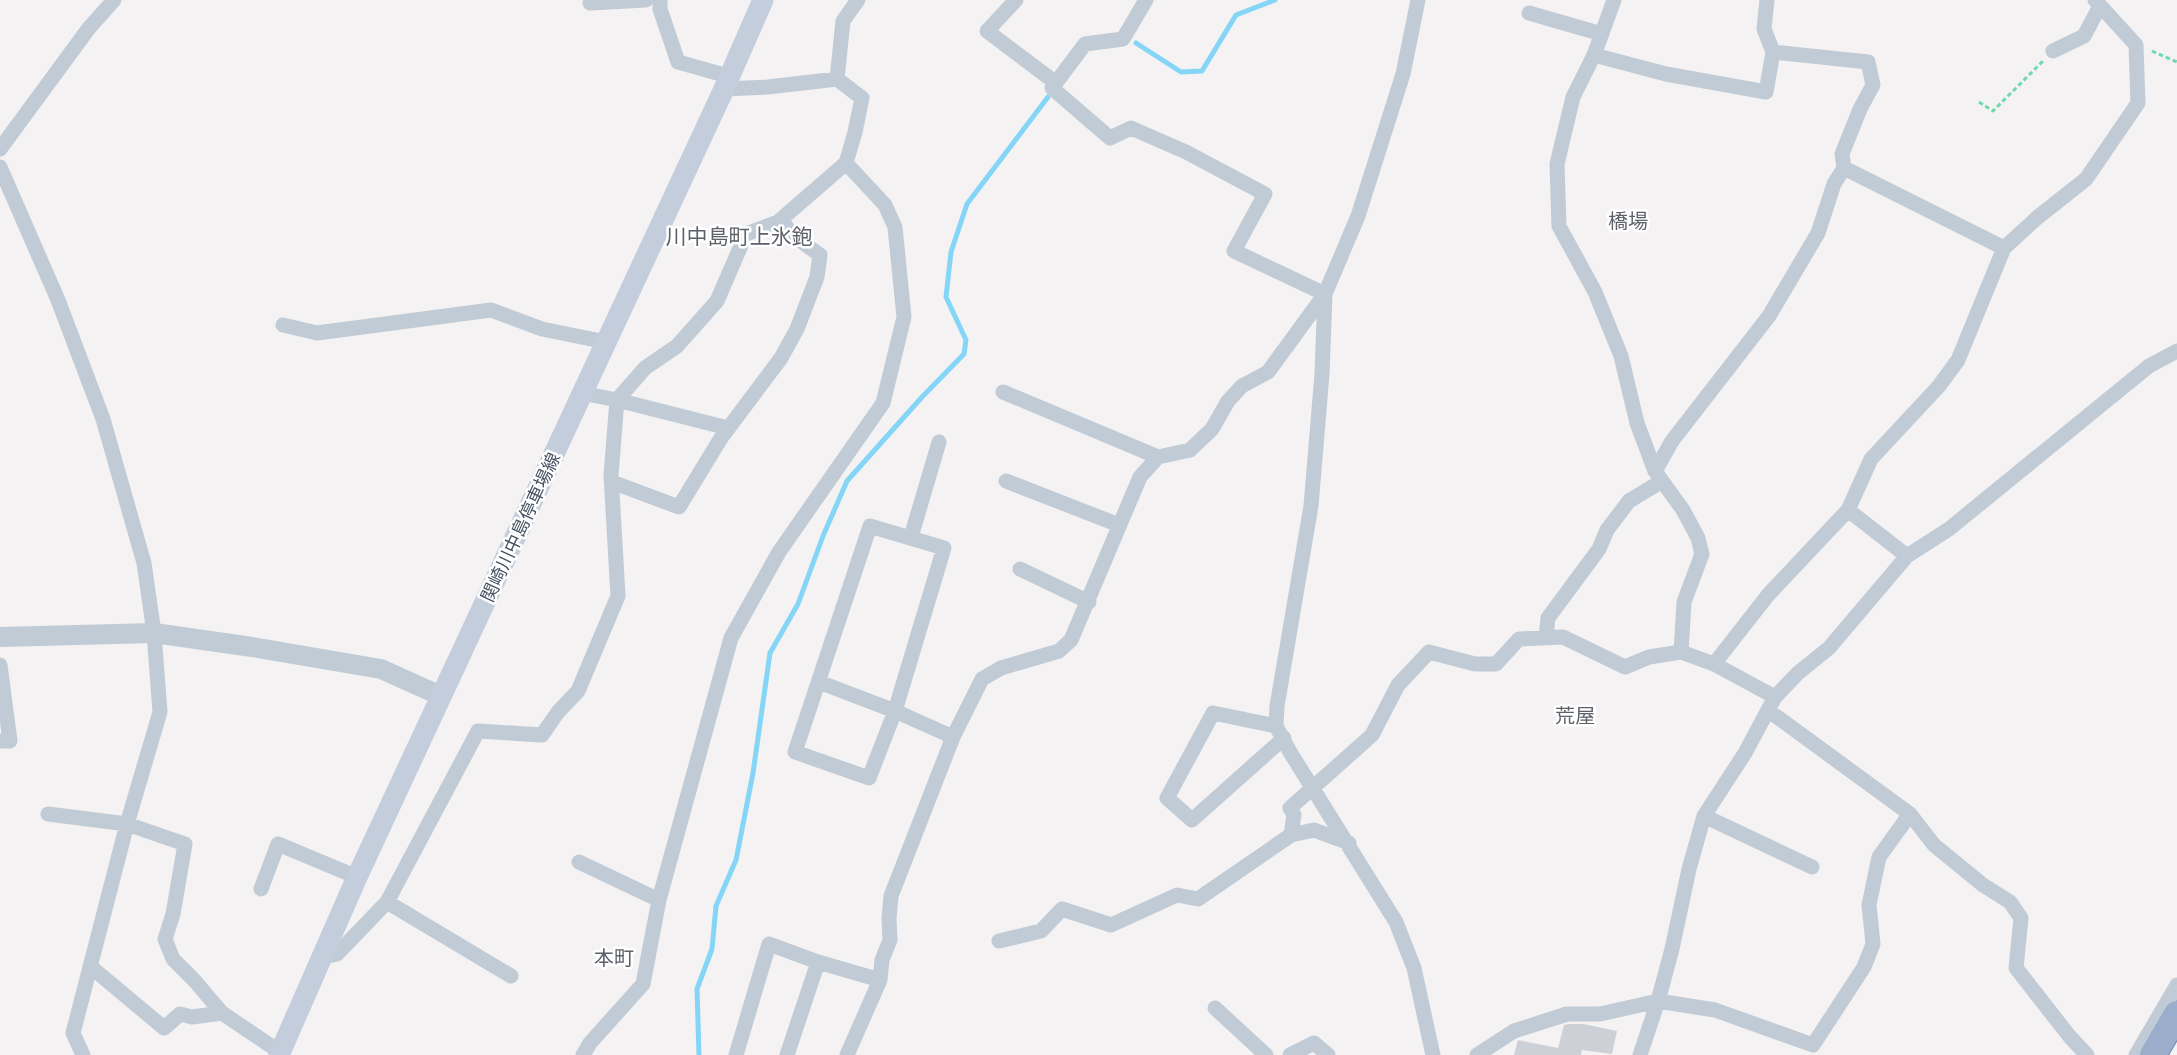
<svg xmlns="http://www.w3.org/2000/svg" width="2177" height="1055" font-family="Lato,'Noto Sans JP',sans-serif">
	<style>
		.lines { fill: none; stroke-linecap: round; stroke-linejoin: round }
		.stream { stroke: #85d5f7; stroke-width: 5 }
		.building { fill: #ced0d8 }
		.trunk-casing { stroke: #7089b2; stroke-width: 28 }
		.path { stroke: #70d8af; stroke-width: 3; stroke-dasharray: 4.5 3; stroke-linecap: butt }
		.minor { stroke: #c1cbd5; stroke-width: 15 }
		.tertiary { stroke: #c1cbd5; stroke-width: 20 }
		.secondary { stroke: #c3cddc; stroke-width: 21 }
		.trunk { stroke: #9aaecc; stroke-width: 26 }
		.labels { text-anchor: middle; dominant-baseline: central; stroke-width: 5; stroke-linejoin: round; paint-order: stroke }
		.street-label { font-size: 18px; fill: #475362; stroke: #fff }
		.neighbourhood-label { font-size: 20px; fill: #5d6168; stroke: #fff }
		.quarter-label { font-size: 21px; fill: #5d6168; stroke: #fff }
	</style>
	<rect width="100%" height="100%" fill="#f4f2f2"/>
	<g class="lines">
		<path class="stream" d="M1136 43 1181 72 1202 71 1236 15 1275 0
			M699 1055 697 989 712 949 716 906 736 860 753 773 770 653 798 604 823 536 847 481 922 397 964 354 966 340 946 297 951 252 967 204 1048 97"/>
	</g>
	<path class="building" d="M1569 1024H1583L1617 1031 1612 1054 1582 1050 1581 1055H1514L1518 1040 1558 1048 1564 1025Z"/>
	<g class="lines">
		<g class="trunk-casing">
			<path id="trunk" d="M2153 1055 2177 1014"/>
		</g>
		<path class="path" d="M2152 51 2177 62
			M1979 102 1993 111 2044 60"/>
		<path class="minor" d="M660 0V9L678 62 728 76
			M1016 0 987 31 1056 83
			M1418 0 1403 74 1358 216 1325 294 1322 374 1311 506 1277 706 1276 726 1290 752 1396 922 1414 968 1433 1055
			M1614 0 1594 55 1573 97 1557 164 1559 226 1595 292 1621 356 1637 423 1655 471 1683 510 1698 538 1702 554 1684 602 1681 652 1714 664 1775 697
			M1767 0 1764 29 1773 52
			M590 3 646 0
			M1529 13 1602 34
			M2053 51 2084 36 2100 6
			M1594 55 1666 74 1766 92 1773 52 1868 62 1873 85 1860 109 1842 154 1844 168 1834 184 1818 233 1769 316 1672 441 1655 471
			M837 79 843 21 858 0
			M0 149 89 28 114 0
			M0 167 58 300 103 419 144 563 154 633 160 712 127 824 73 1033 83 1055
			M1844 168 2004 248 1958 360 1939 386 1871 459 1848 510 1907 556
			M2004 248 2038 217 2086 179 2138 103 2136 45 2095 0
			M283 325 317 333 491 310 542 329 606 342
			M1003 392 1158 457
			M582 393 617 400 728 428
			M1006 481 1119 525
			M612 482 679 507 721 438 781 358 797 329 817 277 820 255 794 236 781 220
			M870 526 944 548 895 711 869 778 795 752Z
			M911 537 939 442
			M1020 569 1089 602
			M1546 637 1548 618 1599 549 1607 530 1629 501 1662 481
			M1714 664 1768 595 1848 510
			M0 665 10 741H0
			M819 682 895 711 953 737
			M1769 711 1910 814 1934 845 1983 885 2010 902 2021 918 2016 968 2070 1037 2087 1055
			M1276 726 1213 713 1167 798 1192 820 1284 738
			M48 814 127 824 185 844 173 914 165 939 173 959 194 980 222 1013 280 1052
			M1704 816 1812 867
			M1291 835 1294 815 1290 808 1372 735 1398 685 1429 652 1475 664H1496L1519 639 1563 637 1625 667 1649 657 1681 652
			M579 862 659 900
			M261 889 278 844 357 877
			M387 902 511 976
			M999 941 1041 931 1062 909 1111 925 1177 895 1198 899 1291 835 1314 830 1349 843
			M324 957 337 954 387 902 478 731 542 735 558 712 578 691 618 596 611 475 617 400 645 368 677 346 717 301 746 234 778 222 846 163
			M91 967 164 1028 180 1014 192 1017 222 1013
			M1215 1008 1266 1055
			M583 1055 590 1043 643 984 659 900 731 638 779 552 883 403 904 317 895 227 885 205 846 163 855 132 862 98 837 79 768 87 724 89
			M736 1055 769 944 818 962
			M787 1055 818 962 880 980
			M847 1055 880 980 882 960 890 940 889 918 891 896 953 737 982 679 1001 668 1059 651 1071 640 1140 477 1158 457 1190 450 1212 429 1228 401 1242 386 1268 372 1325 294 1234 251 1265 194 1186 152 1131 128 1110 138 1052 88 1085 44 1123 39 1146 0
			M1290 1055 1314 1043 1328 1055
			M1477 1055 1514 1031 1567 1014H1600L1658 1001 1715 1010 1813 1045 1864 967 1873 944 1869 905 1879 857 1910 814
			M1640 1055 1658 1001 1672 949 1689 869 1704 816 1745 753 1775 697 1798 673 1829 648 1907 556 1949 529 2149 366 2177 351
			M2136 1055 2177 985"/>
		<path class="tertiary" d="M0 637 154 633 252 647 381 669 441 696"/>
		<path class="secondary" d="M279 1055 357 877 724 89 763 0"/>
		<use href="#trunk" class="trunk"/>
	</g>
	<g class="labels">
		<g class="street-label">
			<text transform="translate(520 527) rotate(-65)">関崎川中島停車場線</text>
		</g>
		<g class="neighbourhood-label">
			<text x="1628" y="220">橋場</text>
			<text x="1575" y="715">荒屋</text>
			<text x="614" y="957">本町</text>
		</g>
		<g class="quarter-label">
			<text x="739" y="235">川中島町上氷鉋</text>
		</g>
	</g>
</svg>
